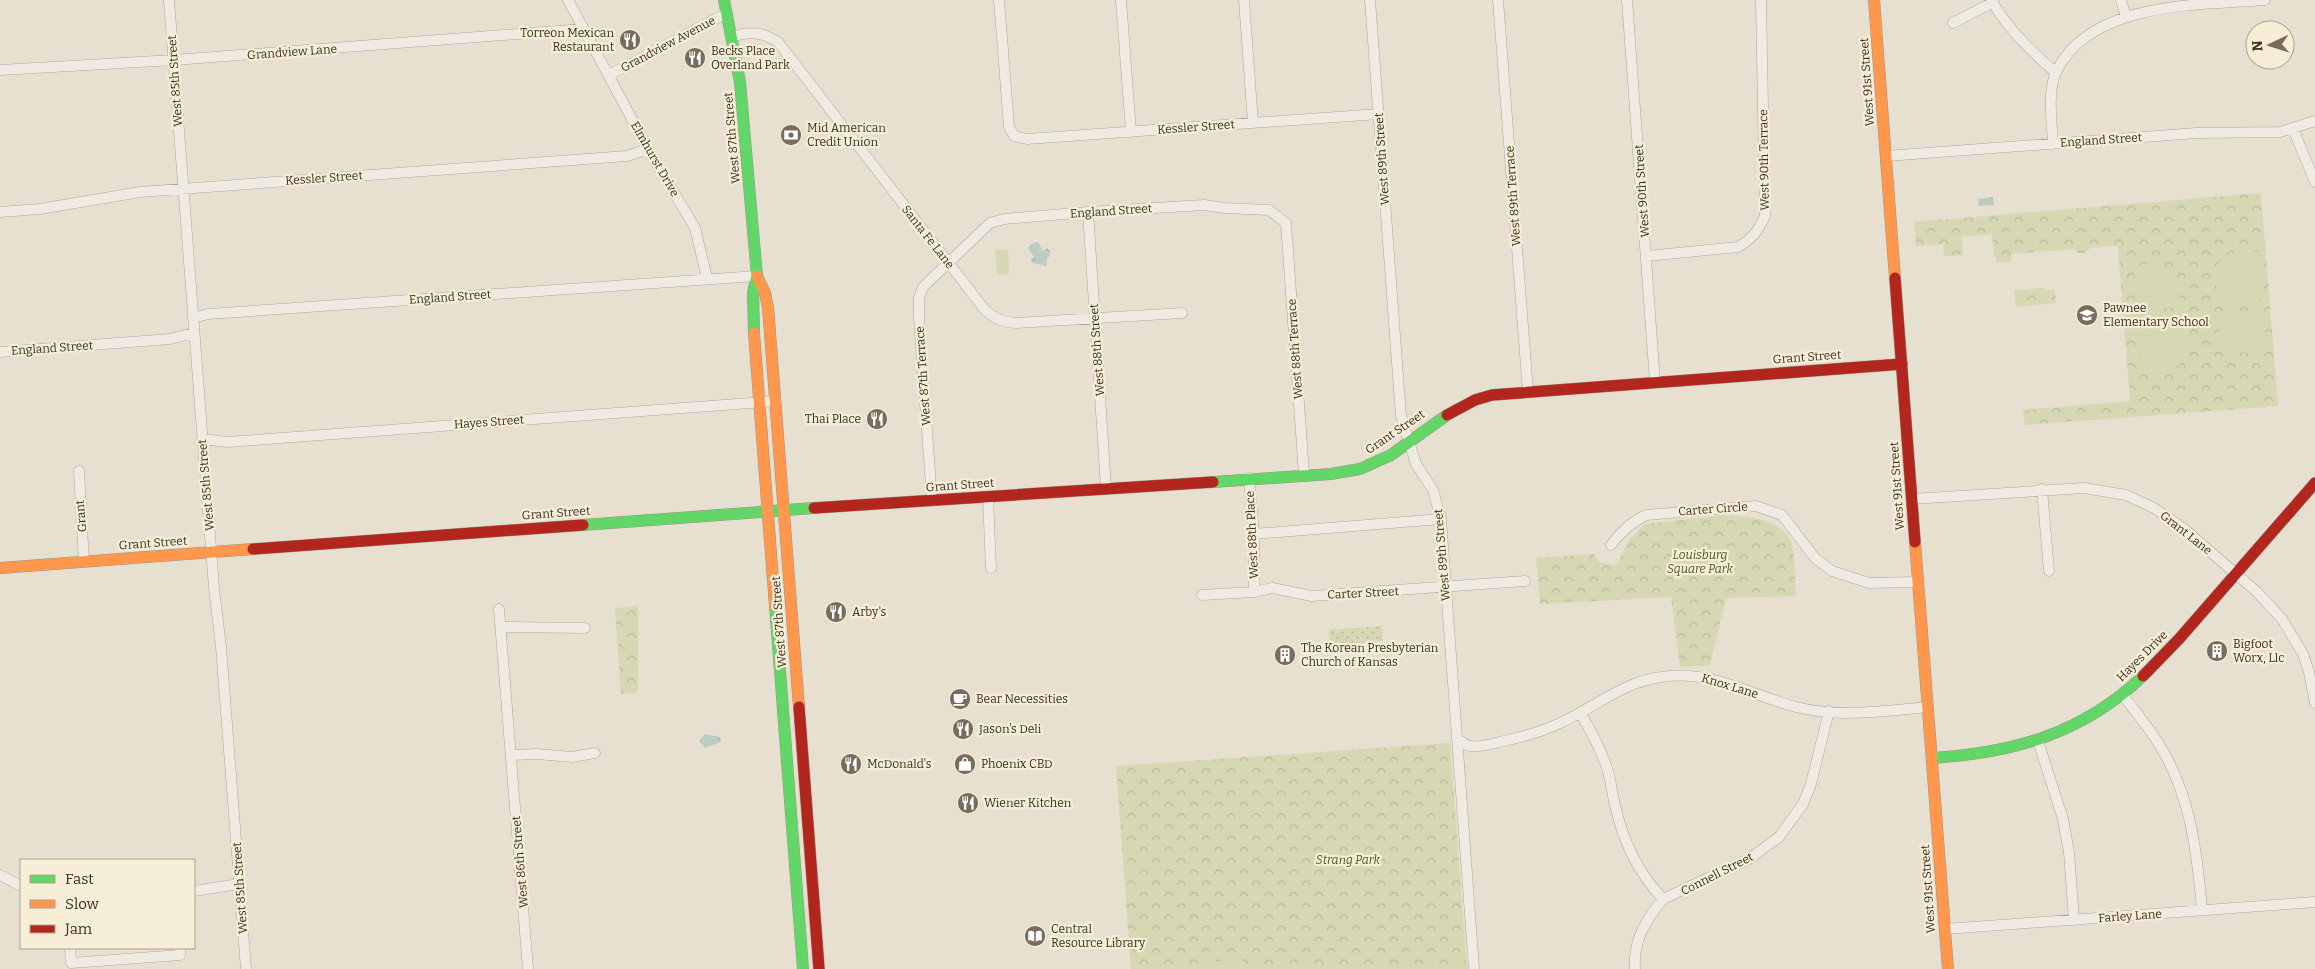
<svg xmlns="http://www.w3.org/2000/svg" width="2315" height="969" font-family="Bitter,serif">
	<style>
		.grass { fill: url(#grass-dots) }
		.park { fill: url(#park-crowns) }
		.pitch { fill: #d6d7b3 }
		.water { fill: url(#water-ripples) }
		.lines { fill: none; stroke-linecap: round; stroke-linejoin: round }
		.street-casing { stroke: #ada599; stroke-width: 11 }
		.fast-casing { stroke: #9c958a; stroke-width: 12 }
		.slow-casing { stroke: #9c958a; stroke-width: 12 }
		.jam-casing { stroke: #9c958a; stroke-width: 12 }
		.street { stroke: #efebe3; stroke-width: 10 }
		.fast { stroke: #63d668; stroke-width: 11 }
		.slow { stroke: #ff974d; stroke-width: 11 }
		.jam { stroke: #b3261e; stroke-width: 11 }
		.labels { text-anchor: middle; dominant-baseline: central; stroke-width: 4.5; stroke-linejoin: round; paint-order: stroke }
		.poi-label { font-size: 12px; fill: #3d2e20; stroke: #f7eed8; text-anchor: start }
		.street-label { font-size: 12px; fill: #3d2e20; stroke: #f7eed8 }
		.park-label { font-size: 12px; font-style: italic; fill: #4d5a26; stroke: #f7eed8 }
	</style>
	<defs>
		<pattern id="grass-dots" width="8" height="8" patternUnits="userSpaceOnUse" patternTransform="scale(1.25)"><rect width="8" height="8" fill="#d6d7b3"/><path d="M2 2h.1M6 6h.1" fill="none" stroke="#b9b99a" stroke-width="1.8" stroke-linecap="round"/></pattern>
		<pattern id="park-crowns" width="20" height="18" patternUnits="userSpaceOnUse" patternTransform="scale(1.25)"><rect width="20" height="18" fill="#d6d7b3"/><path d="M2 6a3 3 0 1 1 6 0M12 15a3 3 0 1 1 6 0" fill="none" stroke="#b9b99a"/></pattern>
		<pattern id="water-ripples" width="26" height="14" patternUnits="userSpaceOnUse" patternTransform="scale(1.25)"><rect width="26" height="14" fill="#bcccc2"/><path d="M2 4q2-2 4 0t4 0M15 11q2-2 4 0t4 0" fill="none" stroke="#a2b0a6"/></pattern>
	</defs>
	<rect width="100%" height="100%" fill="#e7e0d1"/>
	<path class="grass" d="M1381 626 1383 641 1330 645 1329 630Z"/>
	<path class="park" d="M2261 193 2278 406 2025 425 2023 410 2130 401 2118 246 2090 248 2086 253H2077L2074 249 2011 254V262L1996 263V256H1994L1992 234 1962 237 1963 255 1944 256 1943 244 1916 246 1914 222Z
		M2045 288V290H2055L2056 303 2016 307 2014 290Z
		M1724 515C1746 516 1780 518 1791 541 1795 551 1795 583 1796 596L1726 598 1710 665 1680 667 1671 597 1540 604 1536 558 1594 554 1599 562 1616 566 1629 540 1645 524Z
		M638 606V692L621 695 615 608Z
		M1450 743 1467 969H1131L1116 766Z"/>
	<path class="pitch" d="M1008 249 1009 274 997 275 995 250Z
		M2246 251 2260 252 2263 295 2259 300 2221 304 2215 278 2218 263 2230 254Z
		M2149 264C2179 267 2181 279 2178 307L2140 310 2136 307 2134 268Z
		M2259 310 2263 313 2268 351 2257 355 2230 351C2221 339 2218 329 2219 313Z
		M2181 321C2195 359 2182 376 2142 371L2138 328 2141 324Z
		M1242 959V969H1209V962Z
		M1196 964V969H1175V965Z"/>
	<path class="water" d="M1993 197 1994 205 1979 206 1978 199Z
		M1038 242 1043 251 1047 248 1050 251 1049 257 1047 258V266L1032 263 1031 260 1034 257 1028 248 1031 244Z
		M705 734 720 737 721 742 705 748 699 741Z"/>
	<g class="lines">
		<g class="street-casing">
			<path id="street" d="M169 0 214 588 221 647 246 969
				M568 0 648 149 695 228 707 278
				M999 0 1009 127 1014 136 1027 139 1379 114
				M1121 0 1131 132
				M1244 0 1253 123
				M1370 0 1401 416 1416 464 1433 490 1441 519 1474 969
				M1498 0 1528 392
				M1627 0 1655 382
				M1991 0C2008 29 2031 51 2056 73
				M2121 0 2126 17
				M1953 23 1993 2
				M732 37C750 31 762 32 778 42L985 310C995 319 1003 322 1016 323L1182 313
				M0 70 174 60 584 29
				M609 75 727 13
				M2293 129 2315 182
				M2053 144C2052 122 2047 93 2056 72 2090 1 2200 5 2265 0
				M1886 156 2197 133 2280 132 2315 121
				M0 212 40 209 140 192 627 156 648 149
				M1088 212 1106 488
				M1647 256 1738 247C1752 239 1758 231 1765 216L1761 0
				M193 318 208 314 757 276
				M0 352 170 339 194 333
				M202 439 228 442 776 401
				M79 471 84 562
				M1249 478 1254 534V592
				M2042 489 2049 571
				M988 497 991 568
				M1912 499 2084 488 2126 495 2154 508 2183 528 2257 592 2282 619 2303 654 2309 672 2315 703
				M932 501 919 318V298L923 287 990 223 1004 219 1088 212 1204 205 1225 208 1269 210 1286 223 1304 474
				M1254 534 1441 519
				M1611 545C1621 532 1630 523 1646 515L1756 506 1782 515 1815 558 1832 571 1869 583 1918 582
				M1202 595 1254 592 1272 588 1312 596 1525 581
				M499 609 528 969
				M501 627 585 628
				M2123 695C2133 709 2145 723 2155 738 2190 790 2197 850 2202 910
				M1580 713C1591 730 1600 748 1607 768 1611 780 1612 793 1615 805 1623 841 1638 873 1663 899
				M1457 739C1461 741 1466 746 1470 746 1480 748 1495 743 1504 741 1522 737 1541 732 1558 724 1593 709 1622 682 1661 677 1709 669 1751 695 1796 707 1839 718 1884 711 1928 707
				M2038 741 2063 819 2069 852 2074 920
				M511 755 537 754 572 757 595 753
				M0 875 21 886
				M194 891 239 884
				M1663 899 1749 859 1779 837 1803 804 1811 784 1829 711
				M1945 929 2315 902
				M70 948 71 963 180 955V948
				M1635 969C1633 940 1646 920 1663 899"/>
		</g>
		<g class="fast-casing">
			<path id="fast" d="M724 0 740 82 757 276 753 292 754 333
				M1213 482 1331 474 1360 469 1391 455 1447 415
				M583 525 814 508
				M775 606 803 969
				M1932 758C2013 753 2082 734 2143 676"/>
		</g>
		<g class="slow-casing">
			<path id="slow" d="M1874 0 1895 278
				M757 276 765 293 768 307 799 707
				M754 333 775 606
				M1915 542 1948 969
				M0 568 253 549"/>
		</g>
		<g class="jam-casing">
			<path id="jam" d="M1895 278 1915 542
				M1447 415 1475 400 1492 395 1902 364
				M814 508 1213 482
				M253 549 583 525
				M2143 676 2179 639 2315 483
				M799 707 819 969"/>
		</g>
		<use href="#street" class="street"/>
		<use href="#fast" class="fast"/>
		<use href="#slow" class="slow"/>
		<use href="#jam" class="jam"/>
	</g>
	<defs>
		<g id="restaurant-disc" transform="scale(1.125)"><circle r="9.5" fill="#786c5e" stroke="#f7eed8"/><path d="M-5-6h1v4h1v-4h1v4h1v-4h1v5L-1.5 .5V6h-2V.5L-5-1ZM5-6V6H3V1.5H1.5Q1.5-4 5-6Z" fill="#fff"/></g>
		<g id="bank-disc" transform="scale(1.125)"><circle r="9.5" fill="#786c5e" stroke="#f7eed8"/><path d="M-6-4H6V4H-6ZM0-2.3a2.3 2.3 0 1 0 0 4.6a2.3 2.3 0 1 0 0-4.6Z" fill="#fff"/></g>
		<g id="school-disc" transform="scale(1.125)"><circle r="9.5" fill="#786c5e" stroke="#f7eed8"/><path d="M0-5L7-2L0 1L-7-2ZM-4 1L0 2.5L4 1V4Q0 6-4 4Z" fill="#fff"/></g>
		<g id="building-disc" transform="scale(1.125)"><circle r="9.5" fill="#786c5e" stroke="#f7eed8"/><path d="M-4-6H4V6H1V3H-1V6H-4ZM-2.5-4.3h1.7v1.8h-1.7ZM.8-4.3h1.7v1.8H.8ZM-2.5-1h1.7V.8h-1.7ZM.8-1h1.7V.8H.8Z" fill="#fff"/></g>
		<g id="cafe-disc" transform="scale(1.125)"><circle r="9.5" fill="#786c5e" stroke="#f7eed8"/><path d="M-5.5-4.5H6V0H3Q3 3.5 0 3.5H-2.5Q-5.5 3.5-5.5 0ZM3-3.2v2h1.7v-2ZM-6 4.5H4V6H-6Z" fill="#fff"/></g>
		<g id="shop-disc" transform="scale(1.125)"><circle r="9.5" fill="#786c5e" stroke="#f7eed8"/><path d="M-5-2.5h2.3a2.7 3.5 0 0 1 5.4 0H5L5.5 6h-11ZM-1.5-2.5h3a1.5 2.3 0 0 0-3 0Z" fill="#fff"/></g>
		<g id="library-disc" transform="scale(1.125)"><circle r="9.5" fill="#786c5e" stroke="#f7eed8"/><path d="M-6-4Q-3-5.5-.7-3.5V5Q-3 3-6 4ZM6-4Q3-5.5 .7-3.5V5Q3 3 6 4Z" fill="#fff"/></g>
	</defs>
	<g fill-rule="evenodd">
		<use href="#restaurant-disc" x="630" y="40"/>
		<use href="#restaurant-disc" x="695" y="58"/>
		<use href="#bank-disc" x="791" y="135"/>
		<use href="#school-disc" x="2087" y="315"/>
		<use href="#restaurant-disc" x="877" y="419"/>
		<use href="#restaurant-disc" x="836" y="612"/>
		<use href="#building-disc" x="2217" y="651"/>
		<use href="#building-disc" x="1285" y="655"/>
		<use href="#cafe-disc" x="960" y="699"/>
		<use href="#restaurant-disc" x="963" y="729"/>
		<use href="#restaurant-disc" x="851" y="764"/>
		<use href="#shop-disc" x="965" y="764"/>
		<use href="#restaurant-disc" x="968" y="803"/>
		<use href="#library-disc" x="1035" y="936"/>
	</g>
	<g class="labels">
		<g class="poi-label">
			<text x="614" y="33" text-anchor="end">Torreon Mexican<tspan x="614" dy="14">Restaurant</tspan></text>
			<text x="711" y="51">Becks Place<tspan x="711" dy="14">Overland Park</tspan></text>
			<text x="807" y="128">Mid American<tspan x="807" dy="14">Credit Union</tspan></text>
			<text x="2103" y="308">Pawnee<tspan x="2103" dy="14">Elementary School</tspan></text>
			<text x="861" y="419" text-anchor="end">Thai Place</text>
			<text x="852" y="612">Arby's</text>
			<text x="2233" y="644">Bigfoot<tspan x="2233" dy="14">Worx, Llc</tspan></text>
			<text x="1301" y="648">The Korean Presbyterian<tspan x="1301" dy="14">Church of Kansas</tspan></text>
			<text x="976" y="699">Bear Necessities</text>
			<text x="979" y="729">Jason's Deli</text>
			<text x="867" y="764">McDonald's</text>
			<text x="981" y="764">Phoenix CBD</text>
			<text x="984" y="803">Wiener Kitchen</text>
			<text x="1051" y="929">Central<tspan x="1051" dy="14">Resource Library</tspan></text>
		</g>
		<g class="street-label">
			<text transform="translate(668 44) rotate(-28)">Grandview Avenue</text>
			<text transform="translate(292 52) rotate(-4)">Grandview Lane</text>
			<text transform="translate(175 81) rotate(-94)">West 85th Street</text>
			<text transform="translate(1867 82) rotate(-94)">West 91st Street</text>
			<text transform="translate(1196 127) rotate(-4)">Kessler Street</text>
			<text transform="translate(732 138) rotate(-95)">West 87th Street</text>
			<text transform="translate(2101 140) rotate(-4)">England Street</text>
			<text transform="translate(655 159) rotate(60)">Elmhurst Drive</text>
			<text transform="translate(1382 159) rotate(-94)">West 89th Street</text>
			<text transform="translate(1764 160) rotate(-91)">West 90th Terrace</text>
			<text transform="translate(324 178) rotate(-4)">Kessler Street</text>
			<text transform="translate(1642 191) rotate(-94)">West 90th Street</text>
			<text transform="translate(1513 196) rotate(-94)">West 89th Terrace</text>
			<text transform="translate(1111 211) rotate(-4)">England Street</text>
			<text transform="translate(928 237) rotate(52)">Santa Fe Lane</text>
			<text transform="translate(450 297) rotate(-4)">England Street</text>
			<text transform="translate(52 348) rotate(-4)">England Street</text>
			<text transform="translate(1295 349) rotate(-94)">West 88th Terrace</text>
			<text transform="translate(1097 350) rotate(-94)">West 88th Street</text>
			<text transform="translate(1807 357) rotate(-4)">Grant Street</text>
			<text transform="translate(923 376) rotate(-94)">West 87th Terrace</text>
			<text transform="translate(489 422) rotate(-4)">Hayes Street</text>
			<text transform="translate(1395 432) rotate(-34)">Grant Street</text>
			<text transform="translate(206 485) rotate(-95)">West 85th Street</text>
			<text transform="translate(960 485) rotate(-4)">Grant Street</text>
			<text transform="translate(1897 486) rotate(-94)">West 91st Street</text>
			<text transform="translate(1713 509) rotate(-4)">Carter Circle</text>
			<text transform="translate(556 513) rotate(-4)">Grant Street</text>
			<text transform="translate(81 516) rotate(-95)">Grant</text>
			<text transform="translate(2186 533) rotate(38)">Grant Lane</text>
			<text transform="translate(1252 535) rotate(-93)">West 88th Place</text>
			<text transform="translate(153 543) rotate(-4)">Grant Street</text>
			<text transform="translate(1442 555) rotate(-95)">West 89th Street</text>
			<text transform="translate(1363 593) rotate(-3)">Carter Street</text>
			<text transform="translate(779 622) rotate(-94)">West 87th Street</text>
			<text transform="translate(2142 656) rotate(-45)">Hayes Drive</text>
			<text transform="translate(1730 686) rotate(17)">Knox Lane</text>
			<text transform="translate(520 862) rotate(-95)">West 86th Street</text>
			<text transform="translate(1717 874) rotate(-27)">Connell Street</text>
			<text transform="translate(240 888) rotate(-94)">West 85th Street</text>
			<text transform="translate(1928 889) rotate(-94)">West 91st Street</text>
			<text transform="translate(2130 916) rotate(-4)">Farley Lane</text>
		</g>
		<g class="park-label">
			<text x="1700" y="555">Louisburg<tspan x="1700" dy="14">Square Park</tspan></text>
			<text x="1348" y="860">Strang Park</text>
		</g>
	</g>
	<rect x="20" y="859" width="175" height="90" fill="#f7eed8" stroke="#ada18e"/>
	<rect x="30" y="875" width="25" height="8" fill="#63d668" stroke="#ada18e"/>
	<text x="65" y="884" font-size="15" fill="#3d2e20">Fast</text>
	<rect x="30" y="900" width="25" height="8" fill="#ff974d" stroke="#ada18e"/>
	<text x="65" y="909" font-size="15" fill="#3d2e20">Slow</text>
	<rect x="30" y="925" width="25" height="8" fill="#b3261e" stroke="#ada18e"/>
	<text x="65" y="934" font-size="15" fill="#3d2e20">Jam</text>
	<g transform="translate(2270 45) rotate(266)"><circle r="24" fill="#f7eed8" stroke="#ada18e"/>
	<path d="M0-4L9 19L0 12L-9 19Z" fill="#786c5e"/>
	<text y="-8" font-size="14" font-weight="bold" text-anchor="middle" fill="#3d2e20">N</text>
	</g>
</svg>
